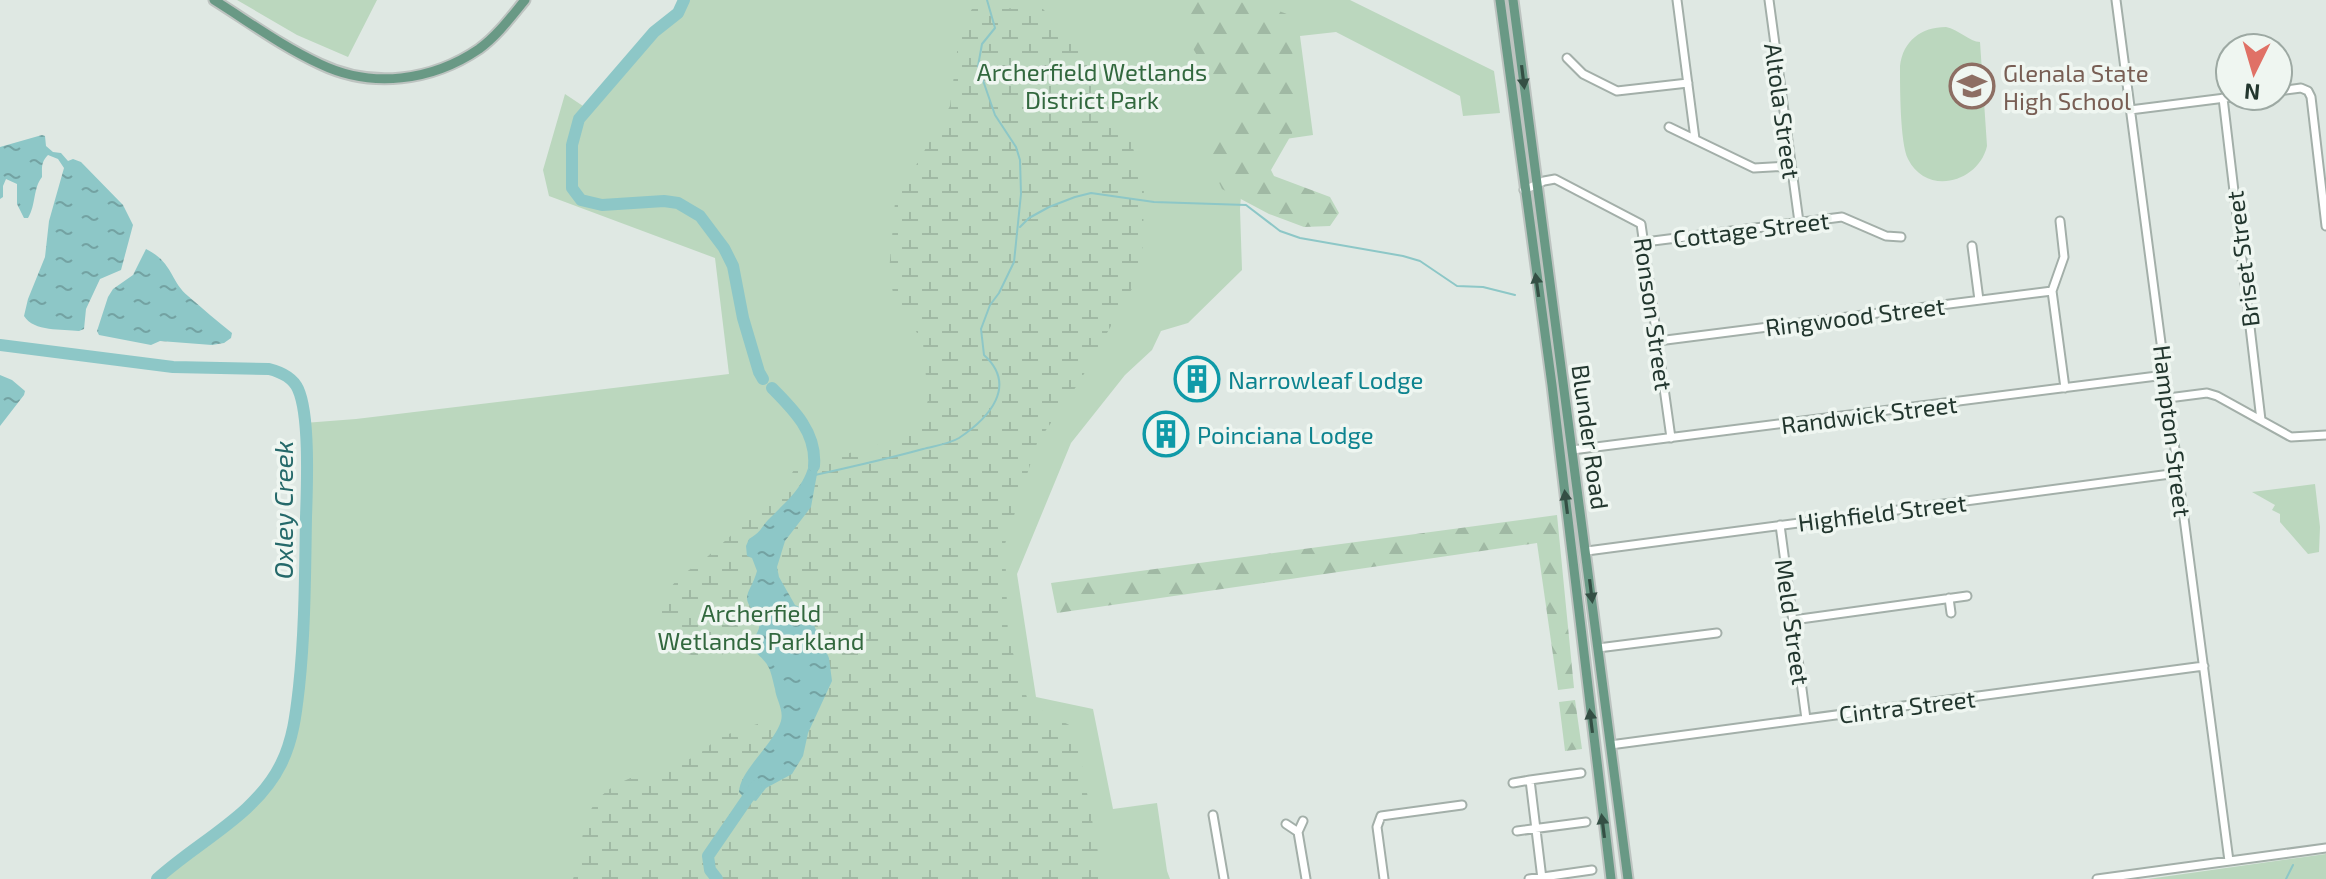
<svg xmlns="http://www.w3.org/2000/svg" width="2326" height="879" font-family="'Exo 2',sans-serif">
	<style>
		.green { fill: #bbd7be }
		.forest { fill: url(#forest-firs) }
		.wetland { fill: url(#wetland-marsh) }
		.water { fill: url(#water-ripples) }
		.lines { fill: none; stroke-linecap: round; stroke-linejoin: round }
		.stream { stroke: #8dc7c7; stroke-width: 2 }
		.river { stroke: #8dc7c7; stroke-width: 12 }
		.minor-casing { stroke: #a3afa9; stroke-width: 11 }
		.major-casing { stroke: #bdc3c0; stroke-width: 13 }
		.minor { stroke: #fff; stroke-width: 7 }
		.major { stroke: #699985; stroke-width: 9 }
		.oneway { fill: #344f44 }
		.labels { text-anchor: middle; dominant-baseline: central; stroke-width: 7; stroke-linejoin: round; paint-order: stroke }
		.park-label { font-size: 24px; fill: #32683e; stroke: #eff6f1 }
		.education-label { font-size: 24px; fill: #785e54; stroke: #eff6f1; text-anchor: start }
		.street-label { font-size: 24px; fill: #22362e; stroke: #eff6f1 }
		.culture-label { font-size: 24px; fill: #0d838f; stroke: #eff6f1; text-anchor: start }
		.water-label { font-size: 26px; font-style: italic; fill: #25696a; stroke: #eff6f1 }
	</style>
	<defs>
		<pattern id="forest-firs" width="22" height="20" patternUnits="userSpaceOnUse" patternTransform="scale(2)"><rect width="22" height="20" fill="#bbd7be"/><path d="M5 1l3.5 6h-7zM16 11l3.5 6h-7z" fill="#a0b9a4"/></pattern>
		<pattern id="wetland-marsh" width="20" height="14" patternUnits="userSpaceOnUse" patternTransform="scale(2)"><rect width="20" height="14" fill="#bbd7be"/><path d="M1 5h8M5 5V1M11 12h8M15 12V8" fill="none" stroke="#a0b9a4"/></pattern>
		<pattern id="water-ripples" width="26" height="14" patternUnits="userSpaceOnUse" patternTransform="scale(2)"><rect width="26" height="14" fill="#8dc7c7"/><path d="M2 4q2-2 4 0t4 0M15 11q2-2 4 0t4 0" fill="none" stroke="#73a2a2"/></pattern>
	</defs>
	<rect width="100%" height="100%" fill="#dfe8e3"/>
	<path class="green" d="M237 0H377L348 57 297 35Z
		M684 0H1350L1494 71 1500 113 1463 116 1460 96 1336 32 1300 36 1313 135 1245 145 1240 209 1242 270 1188 323 1161 331 1152 350 1125 375 1071 443 1017 574 1036 697 1093 709 1113 809 1157 803 1167 871 1170 879H157C192 847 246 819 272 780 309 726 305 616 306 552 307 509 309 466 304 423L356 419 729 374 715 258 549 196 543 170 565 94 586 108 654 32 678 13Z
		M1946 27C1958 29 1970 42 1980 42L1987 146C1979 182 1927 197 1908 159 1900 143 1900 87 1900 66 1903 41 1921 27 1946 27Z
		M2315 484 2320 527 2319 552 2308 554 2280 522V514L2272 510 2275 505 2252 492Z
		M2326 854V879H2148Z"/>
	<path class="forest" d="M1182 0C1219 0 1257 0 1289 15L1298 113 1294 130 1271 170 1274 176 1330 197 1339 213 1330 226 1304 227 1269 214 1222 189 1210 163 1209 139 1225 128 1232 115 1188 40Z
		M1557 515 1574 688 1558 690 1537 543 1057 613 1051 583Z
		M1575 700 1582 749 1565 751 1559 702Z"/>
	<path class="wetland" d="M1042 8 1069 36 1129 135 1144 184 1143 245 1134 285 1080 381 1037 443 1005 544 1008 637 1029 704 1075 728 1103 879H573C583 854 579 826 595 803 618 773 662 772 694 757 703 752 710 744 718 739 737 729 757 725 776 718L781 714 773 675 766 661 749 648 730 650 713 660 683 653 659 626 662 599 678 578 707 557 782 490 795 468 875 446 906 433 921 424 928 400 923 343 893 293 889 272 895 202 950 106 960 29 972 9Z"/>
	<path class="water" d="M42 135 45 136 46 146 53 152 61 153 68 161 73 159 81 162 123 205 133 225 121 270 100 279 86 309 84 329 79 331C62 329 34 332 24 316L28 299 45 257 49 221 64 168 58 159 48 155C41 162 42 167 42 177 33 188 36 205 28 218H24L17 204V184L6 179 3 186V197L0 199V147Z
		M146 249C173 262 170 281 188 296 203 309 217 321 232 333L231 338 224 343 212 345 160 341 151 345 99 335 97 331 108 297 113 289 133 275Z
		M0 375 12 380 25 391 24 395 0 426Z
		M816 449 819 463 811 507 785 541 777 567 779 577 795 605 806 610 812 616 815 628 829 658 832 681 808 733 803 756 792 774 766 788 756 801 744 798 739 792C740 770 774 744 781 721 784 710 776 699 775 689 769 663 769 665 750 647L749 643C758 633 761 629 759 616 737 597 751 593 757 571L752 558 747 556 746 546 749 539C764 530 760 527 771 517 791 497 809 482 811 452Z"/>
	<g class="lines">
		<path class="stream" d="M1020 227 1029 218 1049 207 1075 197 1091 193 1154 202 1246 205 1280 231 1300 238 1403 256 1420 261 1457 286 1483 287 1515 295
			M815 475C851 467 887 459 923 449 934 446 949 444 959 438 989 418 1018 386 984 355L981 329 990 305 999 293 1014 262 1021 194 1020 160 1016 147 995 115 978 66 982 44 995 28 987 0
			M2286 879 2293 865"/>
		<path class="river" d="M684 0 678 13 654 32 579 119 572 145V188L581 200 602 205 664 201 678 203 700 216 724 248 733 266 743 318 759 372 763 379
			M0 345 173 367 269 369C281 372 293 378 298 389 310 415 307 487 306 517 305 574 305 631 299 687 296 714 293 740 281 764 256 815 197 842 157 879
			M772 388C794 410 817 433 814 466
			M717 879 710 870 708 856 756 786"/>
		<g class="minor-casing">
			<path id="minor" d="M1677 0 1695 139
				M1769 0 1799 222
				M2116 0 2229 861
				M1567 58 1583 74 1617 91 1688 83
				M2278 91 2301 88 2308 91 2311 97 2326 226
				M2223 98 2261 420
				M2130 110 2241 96
				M1669 127 1754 168 1790 166
				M1524 190 1544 181 1555 179 1641 224 1671 438
				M2060 221 2064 257 2052 291 2065 388
				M1645 242 1842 217 1886 236 1901 237
				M1972 246 1979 300
				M1658 341 2052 291
				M2168 398 2207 393 2217 396 2291 437 2326 435
				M1572 450 2165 375
				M1780 525 1806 719
				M1587 551 2178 473
				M1949 598 1951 613
				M1793 620 1967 596
				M1598 648 1717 633
				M1610 745 2204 666
				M1513 783 1530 780
				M1213 815 1224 879
				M1286 824 1298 832 1306 879
				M1517 831 1586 822
				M1298 832 1303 821
				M1384 879 1377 827 1381 816 1462 805
				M1529 879 1592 870
				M1542 879 1530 780 1581 773
				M2097 879 2326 848"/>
		</g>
		<g class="major-casing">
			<path id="major" d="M214 0C249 22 283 47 320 64 372 89 432 81 479 49 497 36 511 17 525 0
				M1500 0 1552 385 1611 879
				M1513 0 1628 879"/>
		</g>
		<use href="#minor" class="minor"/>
		<use href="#major" class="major"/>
	</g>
	<defs><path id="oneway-solid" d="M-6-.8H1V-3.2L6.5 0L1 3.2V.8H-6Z" transform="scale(2)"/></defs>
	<g class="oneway">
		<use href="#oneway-solid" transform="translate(1523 77) rotate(83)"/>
		<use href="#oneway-solid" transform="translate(1537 285) rotate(-98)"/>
		<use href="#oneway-solid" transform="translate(1566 502) rotate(-97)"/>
		<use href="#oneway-solid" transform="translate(1591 591) rotate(83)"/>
		<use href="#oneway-solid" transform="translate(1591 721) rotate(-97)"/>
		<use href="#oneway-solid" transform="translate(1603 826) rotate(-97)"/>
	</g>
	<defs>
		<g id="school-ring" transform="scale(2.3)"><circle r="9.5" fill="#eff6f1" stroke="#8d6e63" stroke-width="1.5"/><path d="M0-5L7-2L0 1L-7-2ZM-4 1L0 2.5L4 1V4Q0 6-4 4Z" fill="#8d6e63"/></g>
		<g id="building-ring" transform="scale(2.3)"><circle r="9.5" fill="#eff6f1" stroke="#0f9aa8" stroke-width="1.5"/><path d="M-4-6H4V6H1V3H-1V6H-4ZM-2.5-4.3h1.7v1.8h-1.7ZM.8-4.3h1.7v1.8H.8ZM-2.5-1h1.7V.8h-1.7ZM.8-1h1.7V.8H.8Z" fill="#0f9aa8"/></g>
	</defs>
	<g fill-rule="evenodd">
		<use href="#school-ring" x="1972" y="86"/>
		<use href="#building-ring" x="1197" y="379"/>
		<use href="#building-ring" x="1166" y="434"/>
	</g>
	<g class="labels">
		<g class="park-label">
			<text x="1092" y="71">Archerfield Wetlands<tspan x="1092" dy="28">District Park</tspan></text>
			<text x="761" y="612">Archerfield<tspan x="761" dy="28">Wetlands Parkland</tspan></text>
		</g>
		<g class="education-label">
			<text x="2003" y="72">Glenala State<tspan x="2003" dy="28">High School</tspan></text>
		</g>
		<g class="street-label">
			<text transform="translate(1783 111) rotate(82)">Altola Street</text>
			<text transform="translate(1751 229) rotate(-7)">Cottage Street</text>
			<text transform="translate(2242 259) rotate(-97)">Briset Street</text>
			<text transform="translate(1654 314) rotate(82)">Ronson Street</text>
			<text transform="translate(1855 316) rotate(-7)">Ringwood Street</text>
			<text transform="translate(1869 414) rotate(-7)">Randwick Street</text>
			<text transform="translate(2173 431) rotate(83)">Hampton Street</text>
			<text transform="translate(1591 437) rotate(82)">Blunder Road</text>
			<text transform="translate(1882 512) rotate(-7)">Highfield Street</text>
			<text transform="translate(1793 622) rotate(82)">Meld Street</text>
			<text transform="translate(1907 706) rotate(-7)">Cintra Street</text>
		</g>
		<g class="culture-label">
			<text x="1228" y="379">Narrowleaf Lodge</text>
			<text x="1197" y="434">Poinciana Lodge</text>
		</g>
		<g class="water-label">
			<text transform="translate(282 510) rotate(-90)">Oxley Creek</text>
		</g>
	</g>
	<g transform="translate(2254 72) rotate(185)"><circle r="38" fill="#eff6f1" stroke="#9da9a3" stroke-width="2"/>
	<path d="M0-6L14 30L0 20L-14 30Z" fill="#e07166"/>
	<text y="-12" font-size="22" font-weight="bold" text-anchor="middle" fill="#22362e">N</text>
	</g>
</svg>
